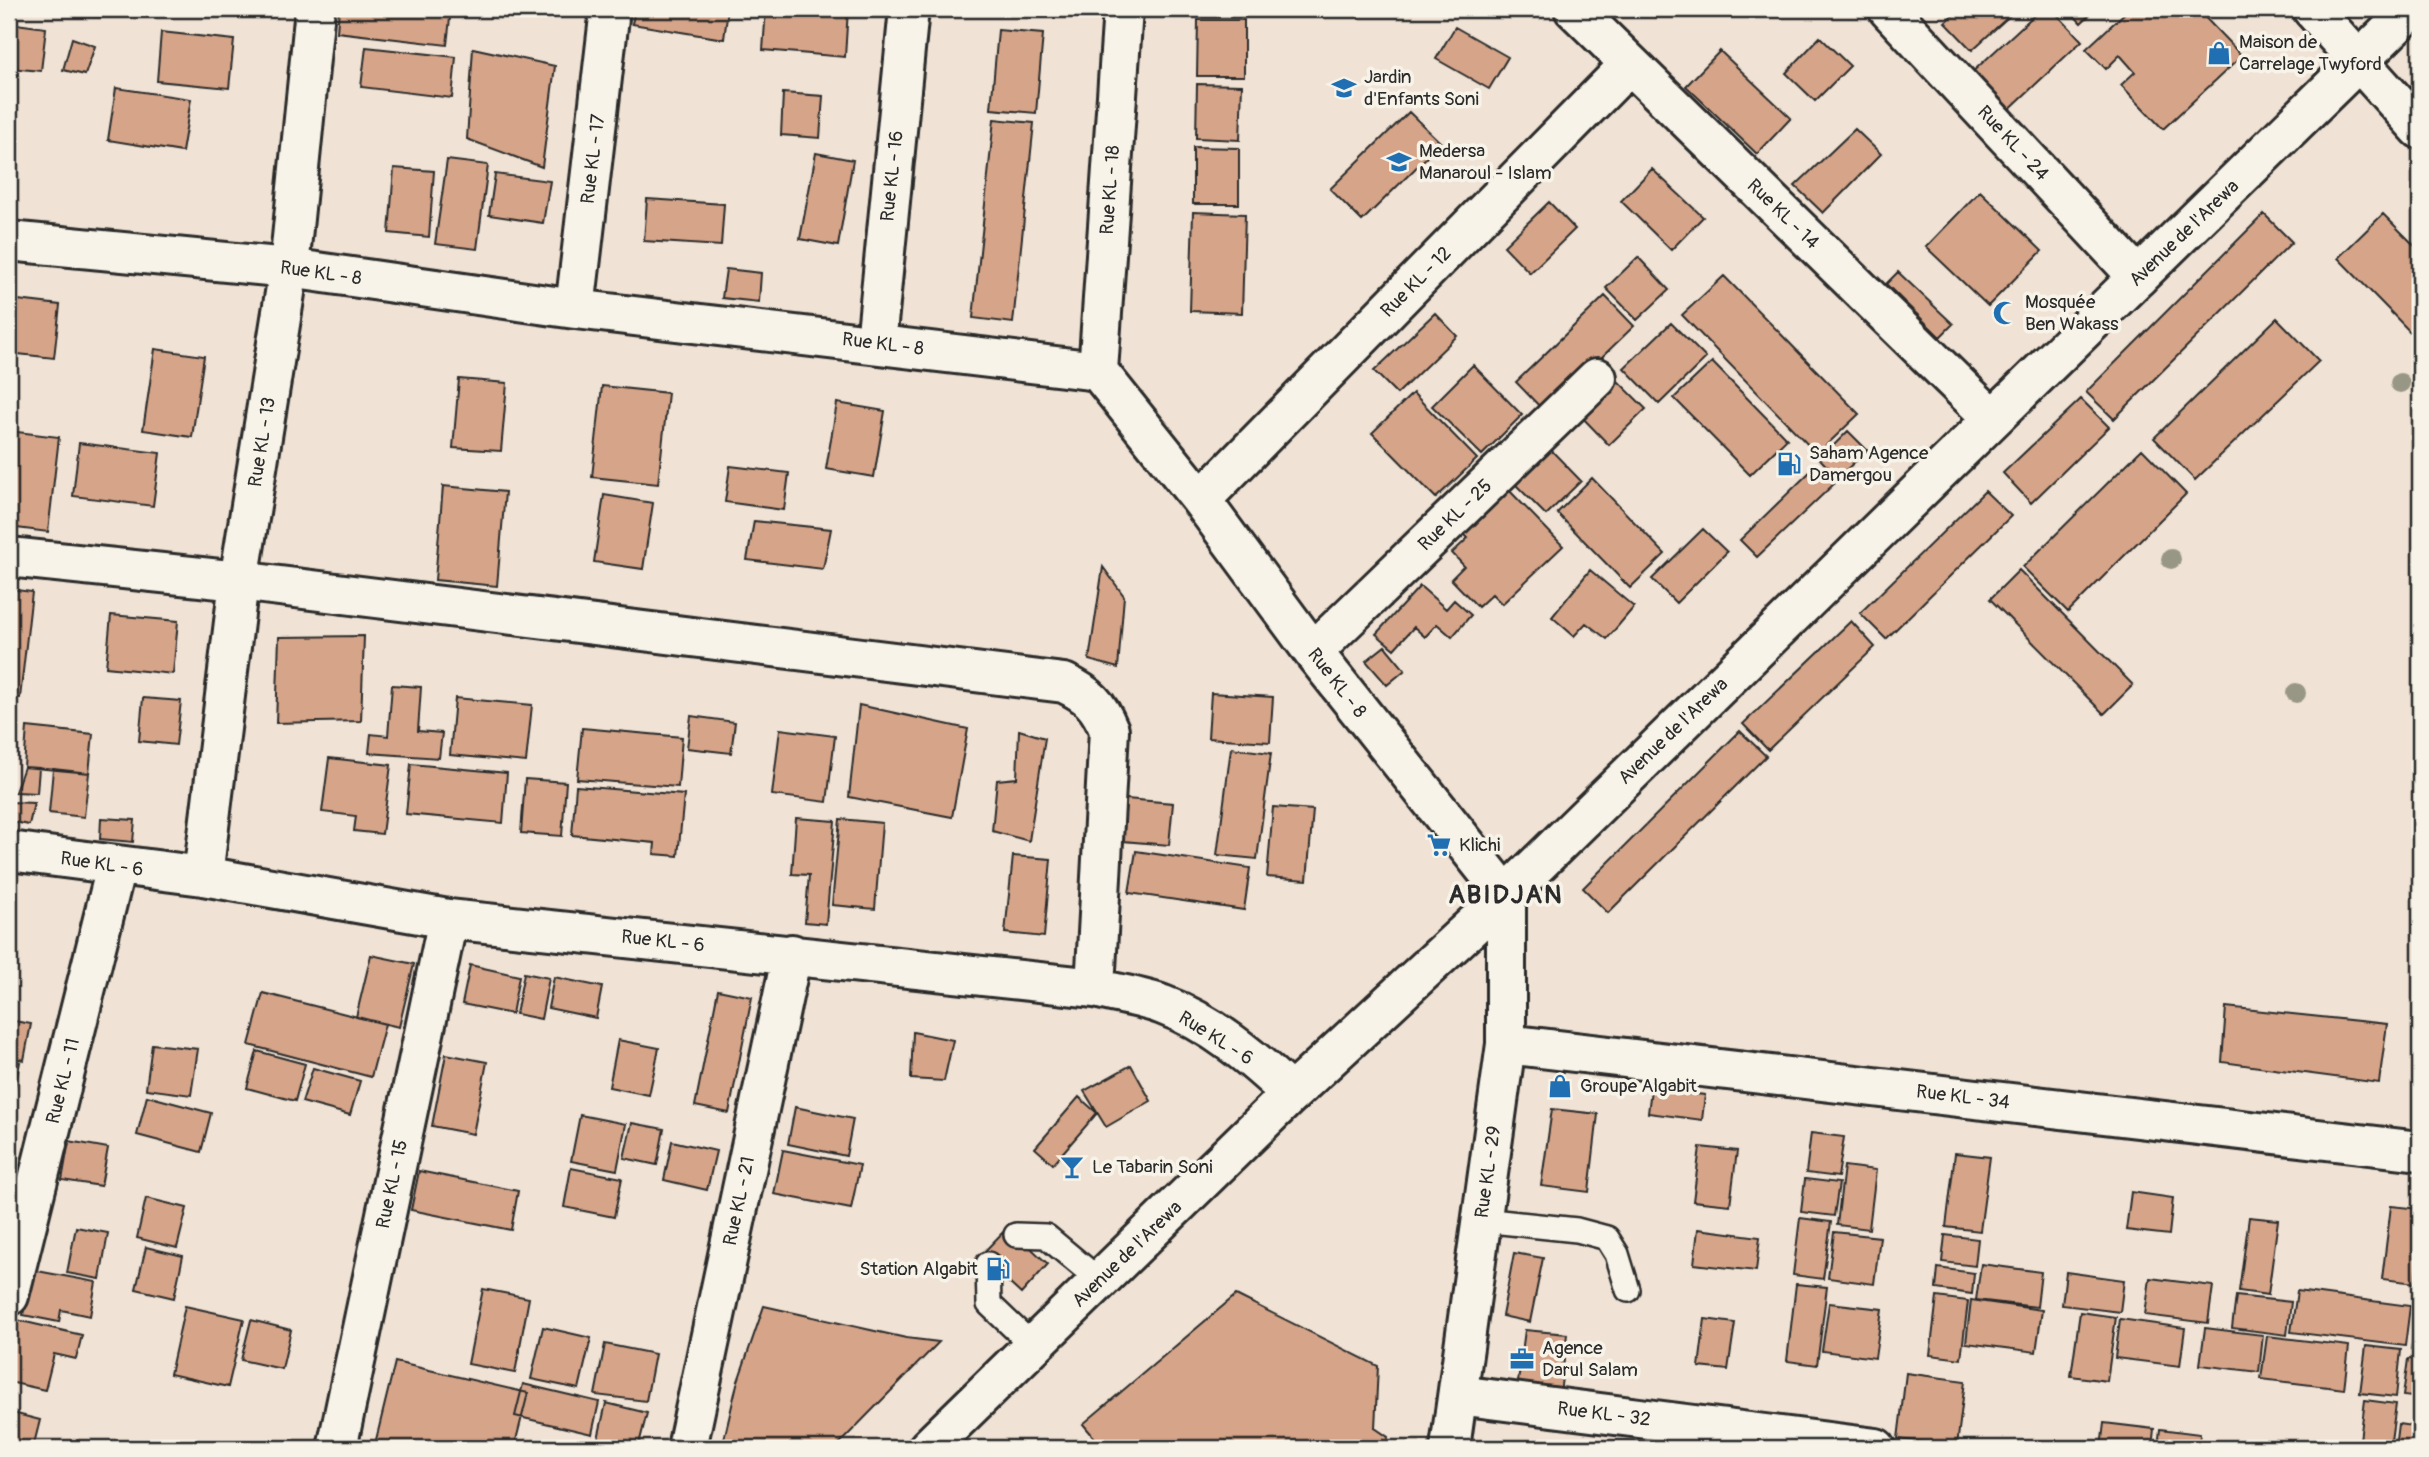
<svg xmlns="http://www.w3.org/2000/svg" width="2429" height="1457" font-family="Pangolin,sans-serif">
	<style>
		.building { fill: #d6a589; stroke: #2b2b2b; stroke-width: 2 }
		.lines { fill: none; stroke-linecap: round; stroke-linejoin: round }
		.service-casing { stroke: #2b2b2b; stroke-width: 28 }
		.minor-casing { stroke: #2b2b2b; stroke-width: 44 }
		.tertiary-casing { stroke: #2b2b2b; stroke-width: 44 }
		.service { stroke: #f7f3e8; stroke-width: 23 }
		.minor { stroke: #f7f3e8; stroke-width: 38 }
		.tertiary { stroke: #f7f3e8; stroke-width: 38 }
		.tree { fill: #989786 }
		.labels { text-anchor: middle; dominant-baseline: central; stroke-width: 7; stroke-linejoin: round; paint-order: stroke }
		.poi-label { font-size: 19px; fill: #2b2b2b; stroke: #f7f3e8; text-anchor: start }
		.street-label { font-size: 19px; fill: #2b2b2b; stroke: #f7f3e8 }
		.district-label { font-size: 26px; font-weight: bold; letter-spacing: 2px; fill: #2b2b2b; stroke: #f7f3e8 }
	</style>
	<rect width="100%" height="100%" fill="#f0e3d5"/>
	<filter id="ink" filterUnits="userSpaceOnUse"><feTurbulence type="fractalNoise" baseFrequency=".0143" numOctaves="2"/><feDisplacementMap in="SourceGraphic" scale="14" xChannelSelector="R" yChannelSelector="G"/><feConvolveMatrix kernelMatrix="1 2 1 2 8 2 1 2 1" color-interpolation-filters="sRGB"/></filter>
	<g filter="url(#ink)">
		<path class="building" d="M73 9H104V17L72 15Z
			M339 9H451L447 45 337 32Z
			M487 9H531L530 14Z
			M635 9H728L724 39 632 24Z
			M766 9H848L845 57 763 50Z
			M1959 9H2017L1972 50 1945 22Z
			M2041 9H2052L2082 41 2005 113 1969 75Z
			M2068 9H2096L2081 23Z
			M2129 9H2197L2242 56 2163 129 2121 85 2135 72 2120 55 2106 69 2086 49Z
			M1198 20H1244V76H1197Z
			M9 23 46 28 41 71 9 68Z
			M1455 27 1508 57 1489 89 1436 59Z
			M998 30 1043 34 1036 113 991 109Z
			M161 32 234 40 229 88 157 81Z
			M1820 37 1850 66 1815 101 1786 73Z
			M72 38 95 46 85 75 63 70Z
			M366 47 456 57 452 98 361 87Z
			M473 48 555 66 542 167 467 139Z
			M1720 51 1791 118 1757 154 1686 86Z
			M1197 84 1242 85 1240 140 1196 138Z
			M116 88 191 99 182 152 108 140Z
			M783 93 823 96 820 138 781 135Z
			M1409 112 1441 143 1362 221 1330 189Z
			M994 119 1034 123 1013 323 973 318Z
			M1855 129 1881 154 1823 213 1795 186Z
			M1193 147 1239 148V204H1193Z
			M816 153 853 160 838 246 800 239Z
			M447 160 488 165 477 249 435 244Z
			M394 168 434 171 429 237 389 233Z
			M1652 169 1703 217 1671 250 1621 201Z
			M495 174 550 181 543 223 489 215Z
			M1980 191 2042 251 1988 306 1926 247Z
			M647 199 724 204 721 246 644 241Z
			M1549 202 1575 229 1530 273 1504 246Z
			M1193 212 1245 214 1242 313 1190 311Z
			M2264 214 2292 242 2114 419 2086 392Z
			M2383 214 2420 251V342L2338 258Z
			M1638 257 1669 290 1637 320 1606 288Z
			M726 269 761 273 759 302 722 298Z
			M1898 272 1953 324 1940 337 1886 284Z
			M1724 276 1859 414 1817 454 1682 315Z
			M1605 296 1634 326 1545 412 1516 382Z
			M9 299 60 305 54 358 9 353Z
			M1435 313 1457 336 1397 394 1374 371Z
			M2277 318 2319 361 2195 480 2154 438Z
			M1671 323 1706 358 1659 404 1624 368Z
			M155 349 204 356 192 437 143 430Z
			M1712 362 1787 439 1750 475 1674 398Z
			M1473 365 1522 415 1482 455 1432 406Z
			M1615 378 1646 409 1609 445 1578 413Z
			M459 379 507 383 501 451 453 448Z
			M602 386 668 393 658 484 592 477Z
			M1413 393 1477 459 1436 498 1372 433Z
			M2081 399 2109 427 2031 503 2003 473Z
			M837 403 885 411 874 477 826 469Z
			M9 431 59 437 48 532 9 527Z
			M1848 431 1867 450 1838 478 1820 459Z
			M79 443 160 453 153 506 73 496Z
			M1548 447 1581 481 1546 515 1512 481Z
			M2142 449 2186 494 2068 612 2023 567Z
			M1817 465 1835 483 1757 557 1740 540Z
			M730 466 789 473 784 510 725 502Z
			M1592 478 1665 554 1630 588 1557 513Z
			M443 486 505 492 497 586 435 580Z
			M1506 487 1563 546 1502 604 1492 594 1478 607 1451 579 1464 566 1452 553 1468 538 1461 531Z
			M1985 491 2011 516 1886 639 1860 613Z
			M604 495 653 503 643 569 594 562Z
			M754 521 831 529 823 569 747 560Z
			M1703 529 1727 552 1676 603 1652 579Z
			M1103 567 1124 596 1118 668 1089 660Z
			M1590 570 1634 607 1607 639 1586 623 1574 636 1552 617Z
			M2019 570 2133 685 2104 714 1990 599Z
			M1420 586 1446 609 1454 600 1471 615 1452 637 1437 624 1425 637 1414 627 1394 649 1376 634Z
			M9 589 32 592 20 698 9 697Z
			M111 615 178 621 173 674 106 667Z
			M1851 621 1875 647 1768 750 1743 724Z
			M364 636 361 721 276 723 279 637Z
			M1385 646 1405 670 1387 685 1366 661Z
			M392 685 421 687 418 731 442 733 439 758 369 753 371 734 388 736Z
			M1211 693 1273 697 1270 742 1208 738Z
			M143 698 181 701 176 745 139 741Z
			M455 698 532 705 526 762 450 755Z
			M859 705 968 729 952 817 849 797Z
			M691 716 735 722 731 753 687 748Z
			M27 727 93 734 89 773 24 767Z
			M582 728 682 737 678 787 577 779Z
			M780 729 835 736 827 802 772 795Z
			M1019 730 1045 738 1029 841 992 831 997 780 1017 778Z
			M1740 731 1766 756 1608 913 1583 888Z
			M1231 748 1271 753 1257 859 1217 855Z
			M329 758 391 765 382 834 354 831 356 816 322 812Z
			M411 764 507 773 503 823 406 814Z
			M24 767 39 768 37 793 15 792Z
			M53 769 89 773 84 817 49 813Z
			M525 779 566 782 562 836 521 833Z
			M576 786 684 795 678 856 654 854 655 843 572 835Z
			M1126 799 1173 803 1169 845 1123 841Z
			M10 802 34 803 29 825 9 821Z
			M1273 807 1313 810 1307 880 1267 877Z
			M101 818 135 820 133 842 100 839Z
			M796 818 835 821 826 924 805 922 809 875 792 874Z
			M840 819 882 823 875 909 832 905Z
			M1136 851 1250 868 1244 910 1129 893Z
			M1013 856 1051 859 1044 937 1005 933Z
			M371 955 414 964 399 1027 356 1017Z
			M470 965 519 976 512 1014 462 1004Z
			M524 973 549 978 541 1019 516 1014Z
			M554 977 602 987 596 1018 548 1008Z
			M718 990 752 997 729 1113 695 1106Z
			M263 993 385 1024 371 1077 249 1045Z
			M2226 1007 2387 1024 2379 1083 2222 1062Z
			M9 1020 31 1024 24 1060 9 1057Z
			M913 1032 953 1040 944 1081 911 1079Z
			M618 1040 659 1048 649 1095 609 1087Z
			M152 1044 198 1049 191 1095 146 1089Z
			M257 1051 305 1064 295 1101 247 1088Z
			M446 1054 487 1062 473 1134 432 1126Z
			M9 1060 20 1062 12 1100 9 1099Z
			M1131 1065 1151 1101 1106 1127 1084 1091Z
			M313 1068 360 1081 350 1115 302 1102Z
			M1651 1089 1705 1095 1702 1120 1648 1113Z
			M147 1096 211 1113 201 1152 137 1135Z
			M1079 1097 1097 1113 1053 1164 1035 1148Z
			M795 1107 853 1119 846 1156 788 1144Z
			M1552 1109 1598 1114 1589 1192 1541 1186Z
			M580 1115 626 1124 617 1170 571 1161Z
			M632 1123 664 1129 657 1165 624 1158Z
			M1811 1133 1844 1137 1838 1177 1806 1173Z
			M69 1141 108 1148 101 1186 62 1180Z
			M672 1141 716 1151 707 1190 664 1180Z
			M1700 1147 1737 1151 1730 1205 1693 1201Z
			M783 1150 860 1165 851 1209 774 1194Z
			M1955 1153 1990 1157 1980 1231 1946 1227Z
			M1844 1166 1876 1170 1869 1229 1837 1225Z
			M571 1168 622 1178 614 1217 564 1207Z
			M419 1171 518 1191 511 1230 411 1210Z
			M1805 1179 1839 1183 1834 1216 1801 1212Z
			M2131 1192 2173 1198 2169 1235 2126 1230Z
			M146 1198 187 1208 177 1248 137 1238Z
			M2391 1206 2420 1209 2415 1283 2382 1279Z
			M2249 1217 2278 1220 2268 1295 2239 1291Z
			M1800 1218 1831 1222 1823 1279 1793 1275Z
			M76 1227 108 1233 100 1279 67 1273Z
			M1008 1227 1048 1264 1021 1294 980 1256Z
			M1698 1229 1760 1237 1756 1271 1694 1264Z
			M1834 1232 1880 1237 1874 1284 1828 1278Z
			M1945 1235 1978 1239 1975 1266 1942 1262Z
			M146 1247 183 1256 174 1298 136 1289Z
			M1514 1253 1543 1258 1530 1322 1502 1316Z
			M1981 1264 2041 1272 2037 1307 1976 1300Z
			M1938 1268 1974 1273 1972 1294 1936 1289Z
			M32 1270 96 1282 90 1316 61 1310 59 1322 23 1315Z
			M2066 1272 2124 1280 2120 1312 2062 1305Z
			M2150 1278 2213 1286 2208 1323 2145 1315Z
			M1796 1284 1827 1287 1817 1365 1787 1361Z
			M483 1289 529 1298 515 1373 468 1364Z
			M2297 1291 2410 1306 2405 1346 2291 1332Z
			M1236 1295 1378 1366 1375 1428 1388 1437 1385 1448H1103L1083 1424Z
			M2236 1296 2291 1302 2287 1335 2232 1328Z
			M1937 1297 1968 1301 1961 1359 1930 1355Z
			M2418 1297 2420 1298V1351L2411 1350Z
			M1971 1300 2042 1310 2036 1352 1966 1343Z
			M1829 1303 1882 1309 1875 1358 1822 1351Z
			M185 1306 244 1319 228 1387 170 1374Z
			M764 1306 906 1338 939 1342 835 1448H722L737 1384Z
			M2080 1312 2116 1317 2107 1381 2071 1376Z
			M1705 1319 1735 1323 1728 1370 1699 1367Z
			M2120 1319 2185 1328 2180 1366 2115 1358Z
			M17 1320 82 1335 76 1359 54 1354 45 1390 9 1382V1356Z
			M251 1320 291 1330 282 1369 241 1360Z
			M543 1327 591 1338 579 1389 531 1379Z
			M2205 1328 2263 1335 2259 1372 2200 1365Z
			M1525 1330 1567 1334 1560 1394 1517 1389Z
			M2267 1336 2349 1346 2344 1389 2261 1379Z
			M605 1344 655 1354 646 1401 595 1395Z
			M2366 1346 2401 1350 2396 1397 2360 1393Z
			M2408 1359 2420 1360V1398L2403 1396Z
			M395 1362 528 1393 514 1448H393L375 1444Z
			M1906 1373 1965 1381 1957 1446 1898 1439Z
			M523 1384 599 1402 592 1434 515 1416Z
			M2365 1400 2396 1404 2390 1448H2359Z
			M606 1403 647 1413 638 1448H596Z
			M9 1412 40 1420 33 1448H9Z
			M2104 1423 2154 1429 2152 1448H2101Z
			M2398 1424 2420 1427V1448H2395Z
			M2160 1429 2200 1434 2199 1448H2158Z
			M140 1442 167 1448H138Z
			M2270 1444 2302 1448H2269Z"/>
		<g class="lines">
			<g class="service-casing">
				<path id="service" d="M1482 1220 1577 1230 1607 1238 1617 1254 1628 1290
					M1016 1235 1046 1236 1100 1281
					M988 1264 989 1304 1033 1346"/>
			</g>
			<g class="minor-casing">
				<path id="minor" d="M1574 9 1992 418
					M1888 9 2138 277
					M9 241 289 268 575 309 1098 371 1201 500 1313 652 1506 895
					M575 309 610 9
					M876 343 909 9
					M1098 371 1123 9
					M1201 500 1630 64
					M9 557 239 581 1064 683C1088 694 1099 705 1109 730L1095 988
					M1313 652 1597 378
					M9 851 203 876 448 919 1095 988C1117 994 1142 997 1163 1005 1212 1023 1254 1059 1291 1094
					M203 876 239 581 289 268 315 9
					M1506 1044 2420 1151
					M9 1296 116 867
					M1458 1395 1876 1448
					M337 1448 448 919
					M687 1448 792 954"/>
			</g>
			<g class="tertiary-casing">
				<path id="tertiary" d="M2312 9 2420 129
					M928 1448 1291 1094 1506 895 2412 9
					M1450 1448 1506 1044V895"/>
			</g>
			<use href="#service" class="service"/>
			<use href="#minor" class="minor"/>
			<use href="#tertiary" class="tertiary"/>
		</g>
		<g class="tree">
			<circle cx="2400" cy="383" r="10"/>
			<circle cx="2171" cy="559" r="10"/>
			<circle cx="2296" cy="693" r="10"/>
		</g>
	</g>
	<defs>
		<g id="shop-bare" transform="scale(1.89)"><path d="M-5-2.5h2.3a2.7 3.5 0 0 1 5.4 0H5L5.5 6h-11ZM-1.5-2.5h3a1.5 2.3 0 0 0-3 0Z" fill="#1f6fb2" stroke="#f7f3e8" stroke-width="2.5" paint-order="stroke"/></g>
		<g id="school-bare" transform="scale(1.89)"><path d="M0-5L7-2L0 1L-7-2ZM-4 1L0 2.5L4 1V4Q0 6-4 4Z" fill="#1f6fb2" stroke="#f7f3e8" stroke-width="2.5" paint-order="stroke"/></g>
		<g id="mosque-bare" transform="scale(1.89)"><path d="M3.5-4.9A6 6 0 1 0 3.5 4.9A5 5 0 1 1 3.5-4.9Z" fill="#1f6fb2" stroke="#f7f3e8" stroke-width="2.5" paint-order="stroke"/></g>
		<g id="fuel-bare" transform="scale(1.89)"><path d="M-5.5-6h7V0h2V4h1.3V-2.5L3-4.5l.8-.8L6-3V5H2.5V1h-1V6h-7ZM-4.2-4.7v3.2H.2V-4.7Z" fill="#1f6fb2" stroke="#f7f3e8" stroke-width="2.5" paint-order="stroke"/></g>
		<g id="supermarket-bare" transform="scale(1.89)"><path d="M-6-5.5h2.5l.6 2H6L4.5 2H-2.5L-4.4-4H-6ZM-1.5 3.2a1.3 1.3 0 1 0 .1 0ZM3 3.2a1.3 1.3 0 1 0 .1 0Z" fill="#1f6fb2" stroke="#f7f3e8" stroke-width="2.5" paint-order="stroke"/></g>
		<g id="bar-bare" transform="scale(1.89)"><path d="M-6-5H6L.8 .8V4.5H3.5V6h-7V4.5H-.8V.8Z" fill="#1f6fb2" stroke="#f7f3e8" stroke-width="2.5" paint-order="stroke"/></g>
		<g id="office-bare" transform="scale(1.89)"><path d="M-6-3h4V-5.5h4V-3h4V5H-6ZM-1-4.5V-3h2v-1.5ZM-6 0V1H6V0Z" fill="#1f6fb2" stroke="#f7f3e8" stroke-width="2.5" paint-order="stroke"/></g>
	</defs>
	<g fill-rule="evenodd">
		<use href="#shop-bare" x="2219" y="53"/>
		<use href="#school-bare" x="1344" y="88"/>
		<use href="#school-bare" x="1399" y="162"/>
		<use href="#mosque-bare" x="2005" y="313"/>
		<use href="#fuel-bare" x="1789" y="464"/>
		<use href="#supermarket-bare" x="1439" y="845"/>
		<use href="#shop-bare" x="1560" y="1086"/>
		<use href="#bar-bare" x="1072" y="1167"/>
		<use href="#fuel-bare" x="998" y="1269"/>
		<use href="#office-bare" x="1522" y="1359"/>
	</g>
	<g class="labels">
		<g class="poi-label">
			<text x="2239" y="42">Maison de<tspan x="2239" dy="22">Carrelage Twyford</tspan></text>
			<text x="1364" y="77">Jardin<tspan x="1364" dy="22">d'Enfants Soni</tspan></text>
			<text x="1419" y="151">Medersa<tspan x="1419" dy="22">Manaroul - Islam</tspan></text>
			<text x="2025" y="302">Mosquée<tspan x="2025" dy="22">Ben Wakass</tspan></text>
			<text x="1809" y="453">Saham Agence<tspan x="1809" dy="22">Damergou</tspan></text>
			<text x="1459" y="845">Klichi</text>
			<text x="1580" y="1086">Groupe Algabit</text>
			<text x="1092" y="1167">Le Tabarin Soni</text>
			<text x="978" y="1269" text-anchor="end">Station Algabit</text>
			<text x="1542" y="1348">Agence<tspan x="1542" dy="22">Darul Salam</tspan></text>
		</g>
		<g class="street-label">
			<text transform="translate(2013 143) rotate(47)">Rue KL - 24</text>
			<text transform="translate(593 159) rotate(-83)">Rue KL - 17</text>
			<text transform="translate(892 176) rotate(-84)">Rue KL - 16</text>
			<text transform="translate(1110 190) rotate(-86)">Rue KL - 18</text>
			<text transform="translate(1783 214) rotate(44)">Rue KL - 14</text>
			<text transform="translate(2184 233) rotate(-44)">Avenue de l'Arewa</text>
			<text transform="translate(321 273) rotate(8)">Rue KL - 8</text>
			<text transform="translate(1416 282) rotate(-45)">Rue KL - 12</text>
			<text transform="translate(883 344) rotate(7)">Rue KL - 8</text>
			<text transform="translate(262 442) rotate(-81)">Rue KL - 13</text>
			<text transform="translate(1455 515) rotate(-44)">Rue KL - 25</text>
			<text transform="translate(1337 683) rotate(52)">Rue KL - 8</text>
			<text transform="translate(1673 731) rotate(-44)">Avenue de l'Arewa</text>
			<text transform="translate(102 864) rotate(8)">Rue KL - 6</text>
			<text transform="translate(663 941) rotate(6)">Rue KL - 6</text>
			<text transform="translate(1216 1038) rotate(32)">Rue KL - 6</text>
			<text transform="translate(63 1081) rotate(-76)">Rue KL - 11</text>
			<text transform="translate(1963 1097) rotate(7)">Rue KL - 34</text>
			<text transform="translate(1488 1172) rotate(-82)">Rue KL - 29</text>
			<text transform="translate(392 1184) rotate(-78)">Rue KL - 15</text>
			<text transform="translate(739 1201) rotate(-78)">Rue KL - 21</text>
			<text transform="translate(1127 1254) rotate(-44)">Avenue de l'Arewa</text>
			<text transform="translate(1604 1414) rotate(7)">Rue KL - 32</text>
		</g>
		<g class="district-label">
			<text x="1506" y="895">ABIDJAN</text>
		</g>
	</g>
	<rect width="2429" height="1457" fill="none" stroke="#f7f3e8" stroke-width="35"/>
	<rect x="18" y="18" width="2394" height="1422" fill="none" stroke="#2b2b2b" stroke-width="2.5" filter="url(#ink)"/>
</svg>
